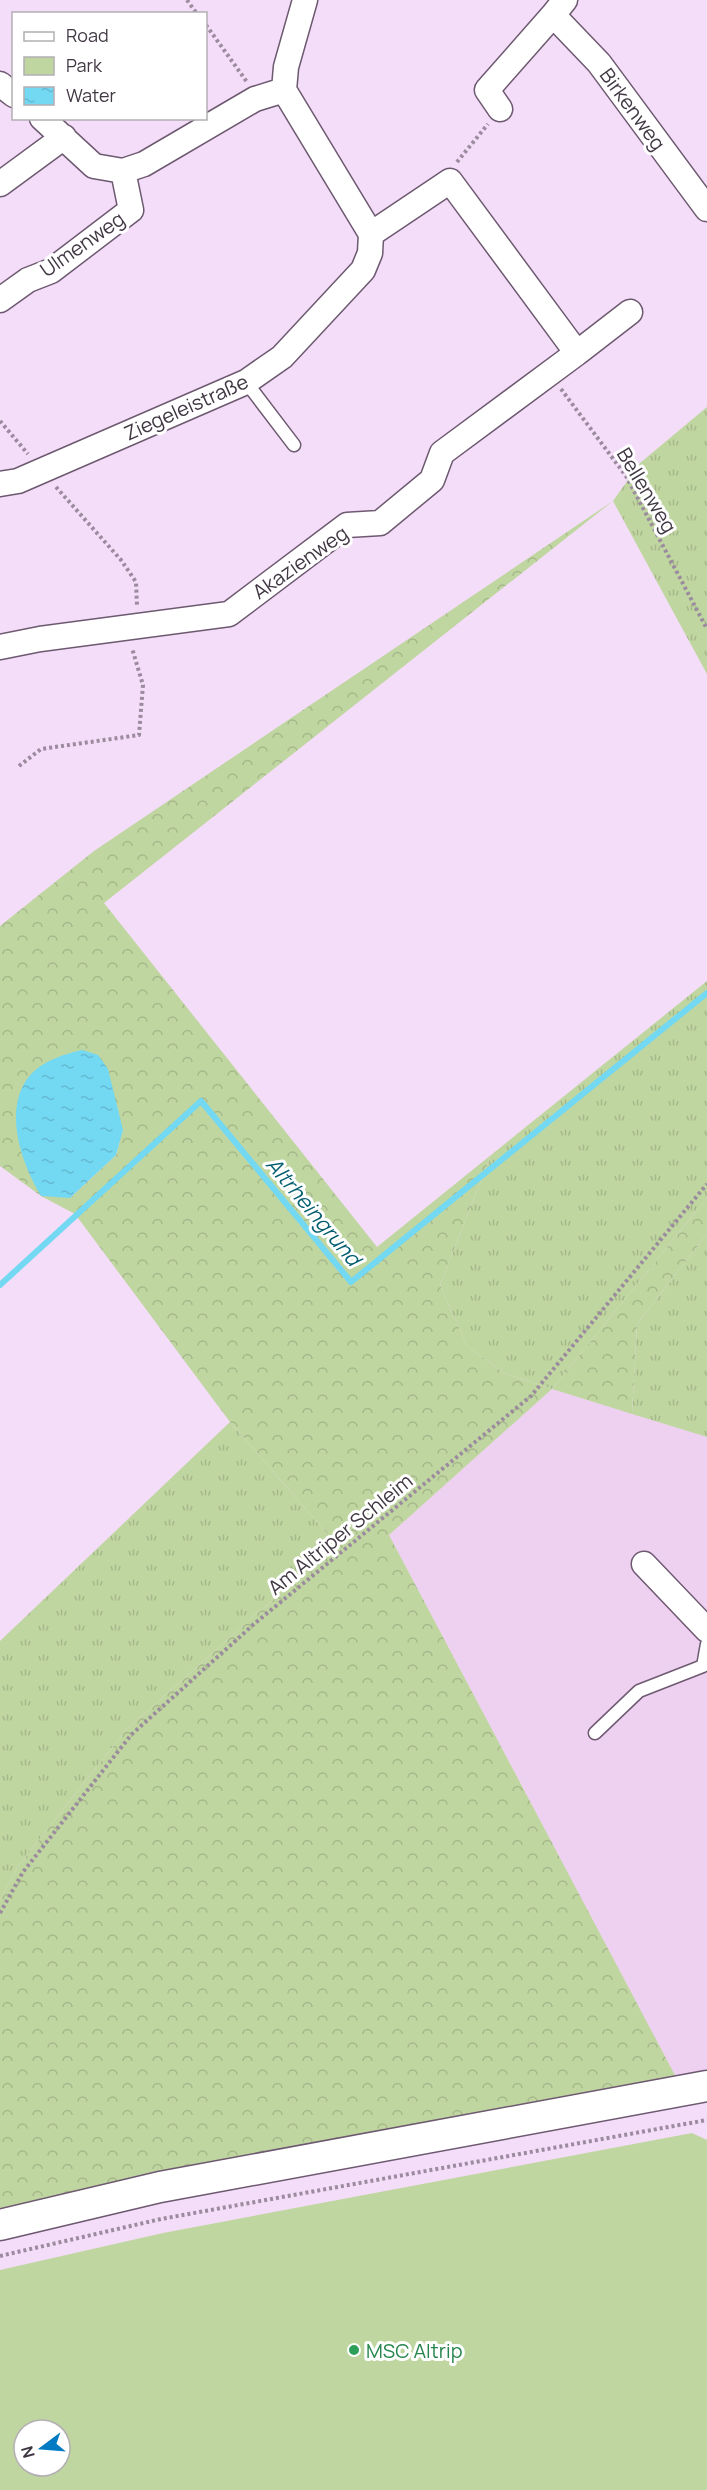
<svg xmlns="http://www.w3.org/2000/svg" width="707" height="2490" font-family="Manrope,sans-serif">
	<style>
		.built { fill: #eed1f1 }
		.grass { fill: url(#grass-tufts) }
		.forest { fill: url(#forest-crowns); fill-rule: evenodd }
		.park { fill: #c0d6a0; fill-rule: evenodd }
		.water { fill: url(#water-ripples) }
		.lines { fill: none; stroke-linecap: round; stroke-linejoin: round }
		.stream { stroke: #73d8f2; stroke-width: 6 }
		.service-casing { stroke: #6d5970; stroke-width: 15 }
		.minor-casing { stroke: #6d5970; stroke-width: 27 }
		.tertiary-casing { stroke: #6d5970; stroke-width: 33 }
		.path { stroke: #9b8b9e; stroke-width: 4; stroke-dasharray: 3 3; stroke-linecap: butt }
		.service { stroke: #fff; stroke-width: 12 }
		.minor { stroke: #fff; stroke-width: 24 }
		.tertiary { stroke: #fff; stroke-width: 30 }
		.leisure-dot { fill: #2e9e5b; stroke: #fff; stroke-width: 2 }
		.labels { text-anchor: middle; dominant-baseline: central; stroke-width: 6; stroke-linejoin: round; paint-order: stroke }
		.street-label { font-size: 20px; fill: #413843; stroke: #fff }
		.leisure-label { font-size: 20px; fill: #27864d; stroke: #fff; text-anchor: start }
		.water-label { font-size: 21px; font-style: italic; fill: #035e70; stroke: #fff }
	</style>
	<defs>
		<pattern id="grass-tufts" width="24" height="20" patternUnits="userSpaceOnUse" patternTransform="scale(1.5)"><rect width="24" height="20" fill="#c0d6a0"/><path d="M3 7l-1-3M5 7V3M7 7l1-3M15 17l-1-3M17 17v-4M19 17l1-3" fill="none" stroke="#a6b88b"/></pattern>
		<pattern id="forest-crowns" width="20" height="18" patternUnits="userSpaceOnUse" patternTransform="scale(1.5)"><rect width="20" height="18" fill="#c0d6a0"/><path d="M2 6a3 3 0 1 1 6 0M12 15a3 3 0 1 1 6 0" fill="none" stroke="#a6b88b"/></pattern>
		<pattern id="water-ripples" width="26" height="14" patternUnits="userSpaceOnUse" patternTransform="scale(1.5)"><rect width="26" height="14" fill="#73d8f2"/><path d="M2 4q2-2 4 0t4 0M15 11q2-2 4 0t4 0" fill="none" stroke="#65bad1"/></pattern>
	</defs>
	<rect width="100%" height="100%" fill="#f4ddf8"/>
	<path class="built" d="M552 1389 707 1437V2072L676 2077 389 1535Z"/>
	<path class="grass" d="M707 407V674L613 501 640 463Z
		M707 981V1198L552 1389 504 1373 467 1346 440 1285 491 1155Z
		M707 1234V1437L632 1414 637 1324Z
		M230 1422 338 1546 254 1616 125 1731 17 1868 0 1900V1641Z"/>
	<path class="forest" d="M613 501 104 903 377 1247 491 1155 440 1285 467 1346 504 1373 552 1389 707 1198V1234L637 1324 632 1414 552 1389 389 1535 676 2077 0 2218V1900L17 1868 125 1731 254 1616 338 1546 230 1422 75 1214 41 1196 0 1166V926L94 851ZM123 1129 116 1155 70 1198Z"/>
	<path class="park" d="M692 2133 707 2140V2490H0V2270L163 2233ZM24 2430H60V2466H24Z"/>
	<path class="water" d="M82 1050 98 1055 108 1069 123 1130 116 1155 70 1198 41 1196C21 1163 1 1106 32 1073 45 1060 65 1054 82 1050Z"/>
	<g class="lines">
		<path class="stream" d="M0 1285 201 1101 351 1282 707 993"/>
		<g class="service-casing">
			<path id="service" d="M246 382 294 445
				M595 1733 639 1691 703 1666 707 1644"/>
		</g>
		<g class="minor-casing">
			<path id="minor" d="M565 0 553 15 599 63 707 209
				M0 84 14 95
				M500 109 487 90 553 15
				M42 118 94 166 123 171 144 164 255 99 284 90
				M0 184 64 137
				M0 300 28 280 51 271 131 210 123 171
				M577 353 630 312
				M0 484 18 481 246 382 282 357 363 270 370 253 371 234 284 90 286 67 305 0
				M0 647 40 639 229 614 347 525 380 523 432 480 442 453 577 353 450 181 371 234
				M644 1564 707 1630"/>
		</g>
		<g class="tertiary-casing">
			<path id="tertiary" d="M0 2225 160 2187 707 2086"/>
		</g>
		<path class="path" d="M187 0 197 14
			M206 25 247 82
			M457 162 488 124
			M561 389 626 476 707 629
			M0 421 28 454
			M56 487 121 560 136 582 137 606
			M19 766 41 749 139 735 143 685 132 648
			M0 1913 23 1872 131 1735 254 1624 531 1396 707 1184
			M0 2256 161 2219 707 2120"/>
		<use href="#service" class="service"/>
		<use href="#minor" class="minor"/>
		<use href="#tertiary" class="tertiary"/>
	</g>
	<circle class="leisure-dot" cx="354" cy="2350" r="6"/>
	<g class="labels">
		<g class="street-label">
			<text transform="translate(633 109) rotate(54)">Birkenweg</text>
			<text transform="translate(82 244) rotate(-35)">Ulmenweg</text>
			<text transform="translate(186 407) rotate(-24)">Ziegeleistraße</text>
			<text transform="translate(647 490) rotate(59)">Bellenweg</text>
			<text transform="translate(300 562) rotate(-35)">Akazienweg</text>
			<text transform="translate(340 1534) rotate(-39)">Am Altriper Schleim</text>
		</g>
		<g class="leisure-label">
			<text x="366" y="2350">MSC Altrip</text>
		</g>
		<g class="water-label">
			<text transform="translate(314 1211) rotate(50)">Altrheingrund</text>
		</g>
	</g>
	<rect x="12" y="12" width="195" height="108" fill="#ffffff" stroke="#b3afb4" stroke-width="1.5"/>
	<rect x="24" y="32" width="30" height="9" fill="#ffffff" stroke="#b3afb4" stroke-width="1.5"/>
	<text x="66" y="42" font-size="18" fill="#413843">Road</text>
	<rect x="24" y="57" width="30" height="18" fill="#c0d6a0" stroke="#b3afb4" stroke-width="1.5"/>
	<text x="66" y="72" font-size="18" fill="#413843">Park</text>
	<rect x="24" y="87" width="30" height="18" fill="url(#water-ripples)" stroke="#b3afb4" stroke-width="1.5"/>
	<text x="66" y="102" font-size="18" fill="#413843">Water</text>
	<g transform="translate(42 2448) rotate(254)"><circle r="28" fill="#ffffff" stroke="#b3afb4" stroke-width="1.5"/>
	<path d="M0-4.5L10 22L0 15L-10 22Z" fill="#007ac3"/>
	<text y="-9" font-size="16" font-weight="bold" text-anchor="middle" fill="#413843">N</text>
	</g>
</svg>
